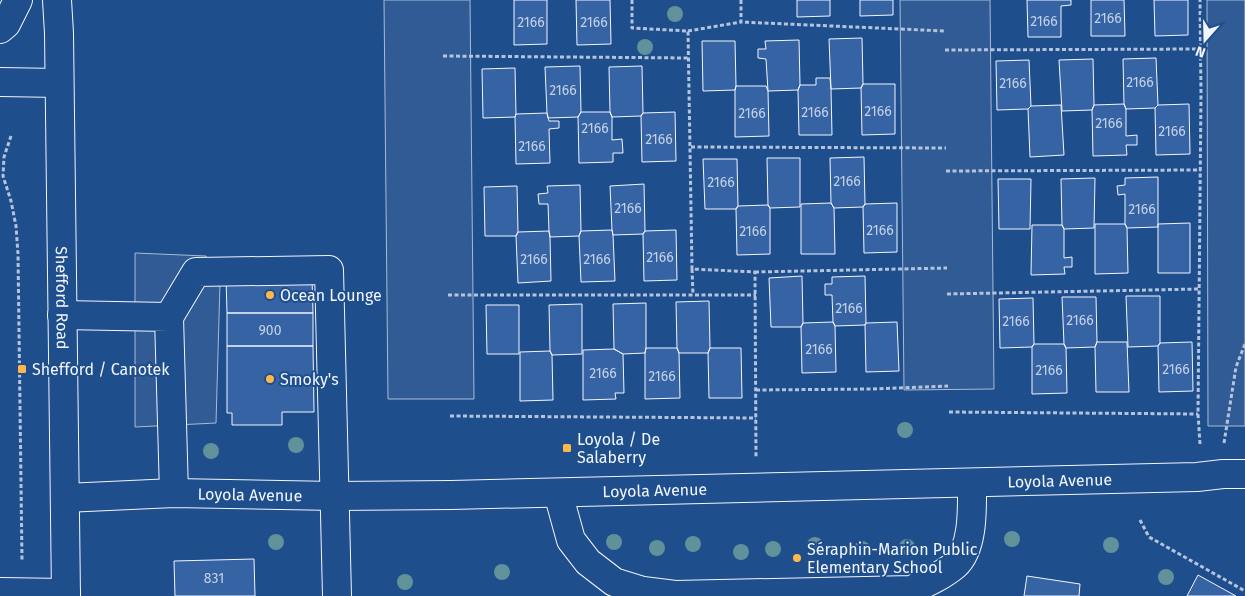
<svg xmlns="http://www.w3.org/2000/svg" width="1245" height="596" font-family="'Fira Sans',sans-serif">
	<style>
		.built { fill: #305b95; stroke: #a8bbd7 }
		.building { fill: #3563a3; stroke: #f2f6ff }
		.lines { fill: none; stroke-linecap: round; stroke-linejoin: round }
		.minor-casing { stroke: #f2f6ff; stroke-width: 30 }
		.path { stroke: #b3c4dc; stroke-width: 3; stroke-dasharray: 4 2.5; stroke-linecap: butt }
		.minor { stroke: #1f4e8c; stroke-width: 28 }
		.tree { fill: #61919a }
		.poi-dot { fill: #ffb74d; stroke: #1f4e8c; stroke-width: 2 }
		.labels { text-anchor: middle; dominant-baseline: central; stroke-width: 4; stroke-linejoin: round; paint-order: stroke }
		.number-label { font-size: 14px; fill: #c3d1e8 }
		.poi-label { font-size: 16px; fill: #f2f6ff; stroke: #1f4e8c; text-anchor: start }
		.street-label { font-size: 16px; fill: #f2f6ff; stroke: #1f4e8c }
	</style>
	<rect width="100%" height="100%" fill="#1f4e8c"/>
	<path class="built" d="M384 0H470L474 399H388Z
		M900 0H990L994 389 904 390Z
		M1207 0H1245V426H1208Z
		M135 253 206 256 220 283 216 423 135 427Z"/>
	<path class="building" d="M514 0H547V44L514 45Z
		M576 0H610L611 44 577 45Z
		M797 0H830V16L797 17Z
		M860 0H893V15L860 16Z
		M1027 0H1071V5L1061 6V37H1028Z
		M1091 0H1124L1125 36H1091Z
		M1154 0H1188V35L1155 36Z
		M862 38 863 84 861 88 831 89 829 39Z
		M799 40 800 85 798 90 768 91 766 59 758 58V49H766L765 41Z
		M702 41H735L736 86 735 90 703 91Z
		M1156 58 1158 105 1155 108 1126 109 1124 104 1123 59Z
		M1093 59 1094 105 1092 110 1062 111 1059 60Z
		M1029 60 1031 106 1028 109 997 110 996 61Z
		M580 66 581 112 578 117 548 118 547 113 545 67Z
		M642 66 643 113 641 116 612 117 610 112 609 67Z
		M515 68 516 114 515 117 483 118 482 69Z
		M816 78H830L831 89 832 135H799L798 90 800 85H816Z
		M863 84H895V134L862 135 861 88Z
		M736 86H766L768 91 769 136 735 137V90Z
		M1124 104 1126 109V136L1137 135V145H1126L1127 155 1093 156 1092 110 1094 105Z
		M1189 104 1190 154 1156 155 1155 108 1158 105Z
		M1061 105 1064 155 1030 157 1028 109 1031 106Z
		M581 112H610L612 117V140L622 139 623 153H613V162L579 163 578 117Z
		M675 112 676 161 642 162 641 116 643 113Z
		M547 113 549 121H559V128L549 129 550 163 516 164 515 117 516 114Z
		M864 157 865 204 863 207 834 208 831 203 830 158Z
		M767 158H800V207L770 208 768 205Z
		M703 159H737L738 206 736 209H705Z
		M1158 177V227L1127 228 1125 224V194L1118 195 1117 186 1125 185V178Z
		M1095 178 1094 228 1064 229 1062 225 1061 179Z
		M998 179H1031L1030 229H999Z
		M644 184 645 231 643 234 613 235 612 230 610 186Z
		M580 185 581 231 579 236 550 237 549 231 548 204H539L538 194 548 193 547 186Z
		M517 186 518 232 516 236H485L484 187Z
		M831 203 834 208 835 254H801V204Z
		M897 203V252L864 253 863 207 865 204Z
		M768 205 770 208V254L737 255 736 209 738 206Z
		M1190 223V273H1158V224Z
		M1095 224H1125L1127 228 1128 273 1095 274Z
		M1032 225H1062L1064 229V258L1072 257V267H1064L1065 274 1031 275Z
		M612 230 613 235 615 281 581 282 579 236 581 231Z
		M676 230 677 280 644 281 643 234 645 231Z
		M549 231 550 237 551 281 518 283 516 236 518 232Z
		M802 276 803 323 801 327H771L769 278Z
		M865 276 866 323 865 325 835 326 833 322 832 295H825V284H832V277Z
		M226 278H312L313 313H227Z
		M1126 296H1160V343L1158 346 1128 347Z
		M1062 297H1096L1097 342 1095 347 1066 348 1064 344Z
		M1033 298 1034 344 1032 347 1000 348 999 299Z
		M709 301 710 348 708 353H679L677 348 676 302Z
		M646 303V348L645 353 623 354 614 349 613 304Z
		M582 304V354L552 355 550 351 549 305Z
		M486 305H519V354H487Z
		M227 313H313V346H227Z
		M833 322 835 326 836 372 802 373 801 327 803 323Z
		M897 322 899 371 866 372 865 325 866 323Z
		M1097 342H1127L1129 392H1096L1095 347Z
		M1192 342 1193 391 1159 392 1158 346 1160 343Z
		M1034 344H1064L1066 348 1067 393 1032 394V347Z
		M227 346H313L314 412H282V425H232V413H227Z
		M646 348H677L679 353 680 398 645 399V353Z
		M710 348H741L742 398H709L708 353Z
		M614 349 623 354 624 393H615L616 399 583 400V350Z
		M550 351 552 355 553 400 520 401V352Z
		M254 559 255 596H175L174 561Z
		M1198 575 1236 596H1187Z
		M1027 576 1080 584 1079 596H1024Z"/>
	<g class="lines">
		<g class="minor-casing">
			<g id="minor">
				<path id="s1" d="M57 0 59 33 66 596"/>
				<path d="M0 29 6 24 18 0"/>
				<path d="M0 82 59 83"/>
				<path d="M62 315 169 317 174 493"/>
				<path d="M169 317 196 272 329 270 337 596"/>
				<path d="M558 493 571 540 588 562 614 582 643 591 675 595 911 590C926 583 942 576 955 565 974 548 972 507 972 483"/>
				<path id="s2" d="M65 498 174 493 335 496 451 495 1197 477 1223 474H1245"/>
				<path d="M0 592 66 593"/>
			</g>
		</g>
		<path class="path" d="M632 0V28L688 31 692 269 755 272 756 457
			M741 0V22L945 31
			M688 31 741 22
			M945 50 1201 49
			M443 56 689 58
			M11 136 4 157 3 176 11 201 16 226 18 254 22 560
			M691 147 946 148
			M946 171 1201 170
			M692 269 693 295
			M755 272 947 268
			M947 294 1199 289
			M448 295H756
			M756 390 873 389 948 386
			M949 412 1198 414
			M450 416 756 418
			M1224 443 1236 367 1245 344
			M1200 444 1198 414 1201 93 1200 0
			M1140 520 1149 537 1245 591"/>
		<use href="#minor" class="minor"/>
	</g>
	<g class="tree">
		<circle cx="675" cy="14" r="8"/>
		<circle cx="645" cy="47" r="8"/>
		<circle cx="905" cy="430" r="8"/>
		<circle cx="296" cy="445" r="8"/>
		<circle cx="211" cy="451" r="8"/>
		<circle cx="1012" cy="539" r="8"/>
		<circle cx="276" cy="542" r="8"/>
		<circle cx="614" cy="542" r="8"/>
		<circle cx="693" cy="544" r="8"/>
		<circle cx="815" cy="545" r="8"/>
		<circle cx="1111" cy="545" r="8"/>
		<circle cx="907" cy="547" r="8"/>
		<circle cx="657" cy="548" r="8"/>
		<circle cx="773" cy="549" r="8"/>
		<circle cx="862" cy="549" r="8"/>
		<circle cx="741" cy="552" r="8"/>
		<circle cx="502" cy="572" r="8"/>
		<circle cx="1166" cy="577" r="8"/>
		<circle cx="405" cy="582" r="8"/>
	</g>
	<g class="poi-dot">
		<circle cx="270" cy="295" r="5"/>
		<rect x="17" y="364" width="10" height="10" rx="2.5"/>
		<circle cx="270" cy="379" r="5"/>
		<rect x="562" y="443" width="10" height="10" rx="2.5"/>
		<circle cx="797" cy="558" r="5"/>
	</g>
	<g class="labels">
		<g class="number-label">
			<text x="1108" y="18">2166</text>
			<text x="1044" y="21">2166</text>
			<text x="531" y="22">2166</text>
			<text x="594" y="22">2166</text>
			<text x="1140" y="82">2166</text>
			<text x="1013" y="83">2166</text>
			<text x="563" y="90">2166</text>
			<text x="878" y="111">2166</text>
			<text x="815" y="112">2166</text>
			<text x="752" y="113">2166</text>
			<text x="1109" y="123">2166</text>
			<text x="595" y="128">2166</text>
			<text x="1172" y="131">2166</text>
			<text x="659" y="139">2166</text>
			<text x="532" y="146">2166</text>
			<text x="847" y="181">2166</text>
			<text x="721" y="182">2166</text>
			<text x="628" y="208">2166</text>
			<text x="1142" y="209">2166</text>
			<text x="880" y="230">2166</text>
			<text x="753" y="231">2166</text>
			<text x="660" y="257">2166</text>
			<text x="534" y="259">2166</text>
			<text x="597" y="259">2166</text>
			<text x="849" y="308">2166</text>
			<text x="1080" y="320">2166</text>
			<text x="1016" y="321">2166</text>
			<text x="270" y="330">900</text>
			<text x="819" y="349">2166</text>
			<text x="1176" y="369">2166</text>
			<text x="1049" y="370">2166</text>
			<text x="603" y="373">2166</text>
			<text x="662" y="376">2166</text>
			<text x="214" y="578">831</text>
		</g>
		<g class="poi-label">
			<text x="280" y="295">Ocean Lounge</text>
			<text x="32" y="369">Shefford / Canotek</text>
			<text x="280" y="379">Smoky's</text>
			<text x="577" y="439">Loyola / De<tspan x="577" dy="18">Salaberry</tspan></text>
			<text x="807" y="549">Séraphin-Marion Public<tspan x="807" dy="18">Elementary School</tspan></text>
		</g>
		<g class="street-label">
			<text stroke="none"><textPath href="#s1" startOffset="298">Shefford Road</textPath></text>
			<text stroke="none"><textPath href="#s2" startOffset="995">Loyola Avenue</textPath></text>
			<text stroke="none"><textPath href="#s2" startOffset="590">Loyola Avenue</textPath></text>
			<text stroke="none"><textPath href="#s2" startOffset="185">Loyola Avenue</textPath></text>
		</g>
	</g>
	<g transform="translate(1205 40) rotate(200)" stroke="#1f4e8c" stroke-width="4" paint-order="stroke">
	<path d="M0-4L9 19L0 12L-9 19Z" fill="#f2f6ff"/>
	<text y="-8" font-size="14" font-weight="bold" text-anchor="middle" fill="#f2f6ff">N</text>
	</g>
</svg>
